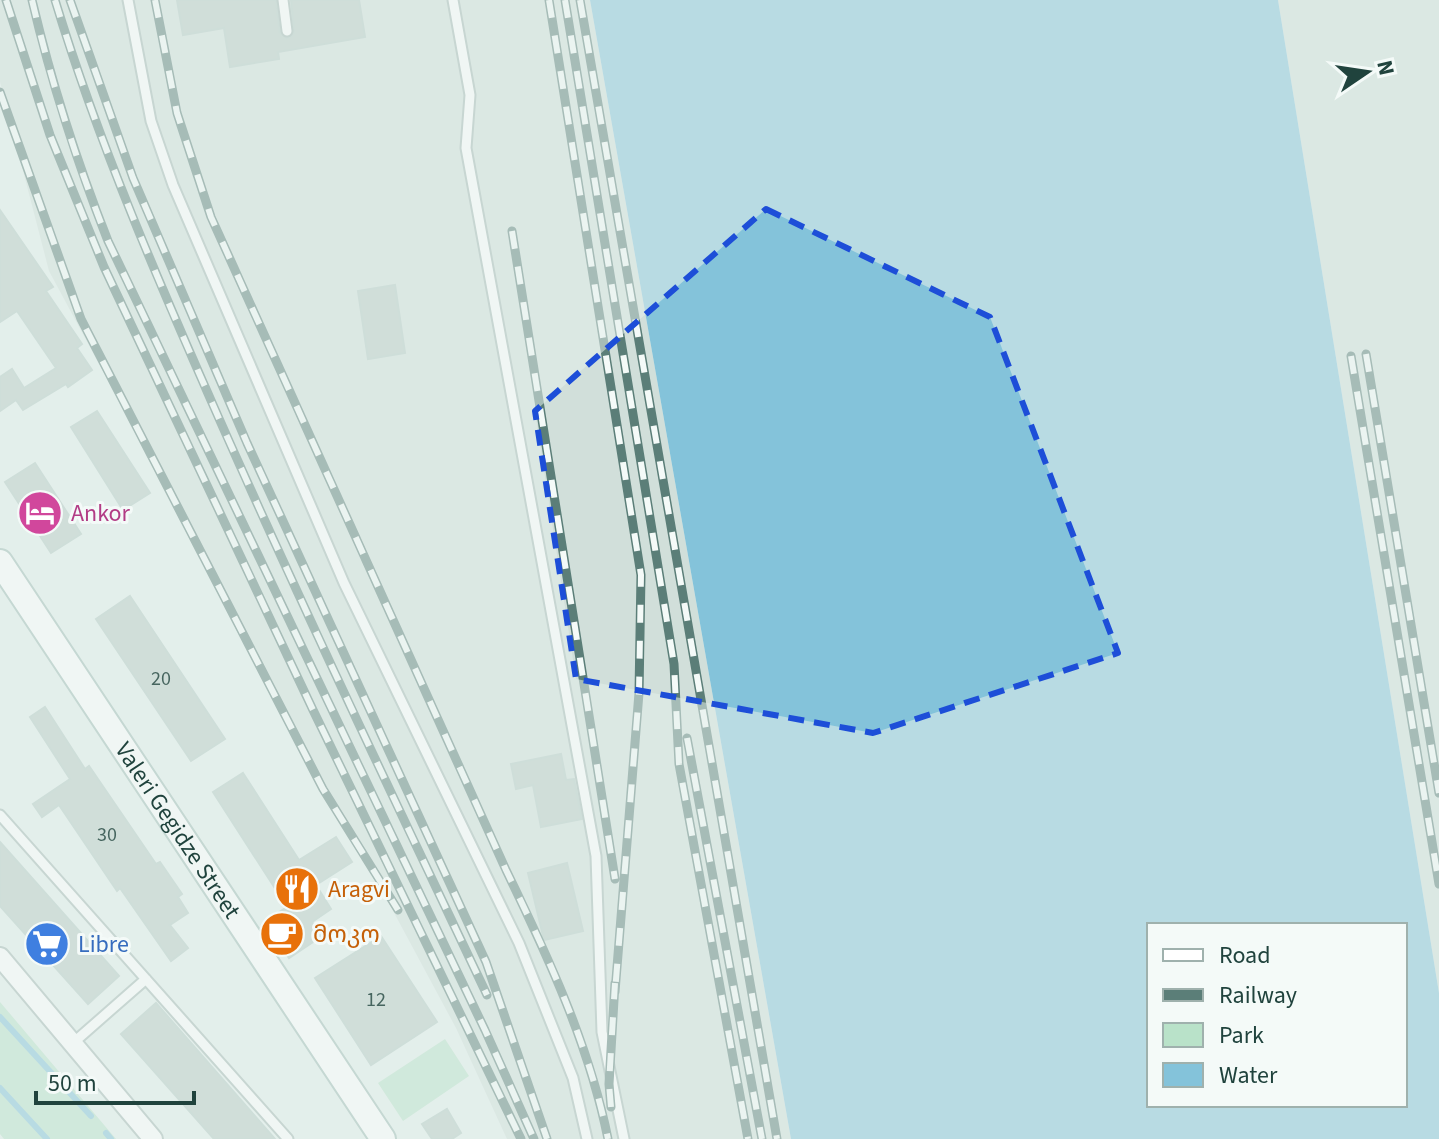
<svg xmlns="http://www.w3.org/2000/svg" width="1439" height="1139" font-family="'Source Sans 3','Noto Sans Georgian',sans-serif">
	<style>
		.built { fill: #d1dfda }
		.green { fill: #b9e2c9 }
		.water { fill: #84c3da; fill-rule: evenodd }
		.lines { fill: none; stroke-linecap: round; stroke-linejoin: round }
		.stream { stroke: #84c3da; stroke-width: 6 }
		.building { fill: #b8cac4; stroke: #b4c9c3; stroke-width: 2 }
		.lane-casing { stroke: #a5b8b3; stroke-width: 13 }
		.street-casing { stroke: #a5b8b3; stroke-width: 22 }
		.secondary-casing { stroke: #a0bcb5; stroke-width: 28 }
		.lane { stroke: #fff; stroke-width: 9 }
		.street { stroke: #fff; stroke-width: 18 }
		.secondary { stroke: #fff; stroke-width: 24 }
		.rail-casing { stroke: #5b7e78; stroke-width: 9 }
		.rail { stroke: #f4faf8; stroke-width: 6; stroke-dasharray: 18; stroke-linecap: butt }
		.marked { fill: none; stroke: #1d4ed8; stroke-width: 6; stroke-dasharray: 16 10; stroke-linejoin: round }
		.labels { text-anchor: middle; dominant-baseline: central; stroke-width: 6; stroke-linejoin: round; paint-order: stroke }
		.number-label { font-size: 20px; fill: #46655f }
		.hotel-label { font-size: 24px; fill: #b23c85; stroke: #f4faf8; text-anchor: start }
		.street-label { font-size: 24px; fill: #20433d; stroke: #f4faf8 }
		.food-label { font-size: 24px; fill: #c56008; stroke: #f4faf8; text-anchor: start }
		.shop-label { font-size: 24px; fill: #366cbe; stroke: #f4faf8; text-anchor: start }
	</style>
	<rect width="100%" height="100%" fill="#e3efeb"/>
	<path class="built" d="M0 0H590L791 1139H507L456 1028 49 271 0 82Z
		M1278 0H1439V993Z"/>
	<path class="green" d="M0 1002 116 1139H4L0 1134Z
		M445 1039 469 1076 403 1121 378 1083Z"/>
	<path class="water" d="M590 0H1278L1439 993V1139H791ZM1149 925H1405V1105H1149Z"/>
	<g class="lines">
		<path class="stream" d="M0 1017 91 1116
			M0 1088 47 1139
			M106 1133 111 1139"/>
	</g>
	<path class="building" d="M177 0H276L280 33 287 38 292 36 294 31 291 0H359L365 37 278 52 279 59 230 67 224 28 183 35Z
		M0 210 53 287 46 291 82 344 77 348 92 370 68 387 66 384 23 410 16 400 0 411V377L12 369 24 388 56 368 17 311 0 322Z
		M395 285 405 353 368 359 358 291Z
		M97 411 150 493 123 510 71 427Z
		M35 463 81 534 51 553 5 482Z
		M130 596 225 739 191 761 96 619Z
		M45 707 85 769 89 766 156 864 160 862 182 894 178 897 188 913 170 925 188 948 171 961 120 888 117 891 59 805 42 817 33 804 70 779 30 717Z
		M561 754 566 780 574 779 582 819 541 827 533 785 516 789 511 764Z
		M243 773 299 860 336 837 352 862 316 885 331 909 312 922 322 936 289 958 265 921 287 907 213 792Z
		M0 842 119 976 88 1004 0 906Z
		M567 863 583 931 544 940 528 873Z
		M381 936 437 1022 371 1065 315 978Z
		M156 1003 275 1139H214L121 1034Z
		M447 1109 461 1133 452 1139H432L422 1124Z"/>
	<g class="lines">
		<g class="lane-casing">
			<path id="lane" d="M128 0 151 121 173 185 344 583 519 943 573 1078 587 1139
				M283 0 287 31
				M453 0 470 95 466 148 596 856 602 1032 624 1139
				M0 815 288 1139
				M73 1043 146 979"/>
		</g>
		<g class="street-casing">
			<path id="street" d="M0 957 153 1139"/>
		</g>
		<g class="secondary-casing">
			<g id="secondary">
				<path id="s1" d="M0 562 383 1139"/>
			</g>
		</g>
		<use href="#lane" class="lane"/>
		<use href="#street" class="street"/>
		<use href="#secondary" class="secondary"/>
		<g class="rail-casing">
			<path id="rail" d="M6 0 50 135 104 267 313 710 521 1139
				M32 0C52 85 76 160 108 241L485 1030 534 1139
				M55 0C99 145 160 285 221 423 306 615 397 805 487 995
				M70 0 133 178 247 443 486 962 547 1139
				M155 0 177 113 211 217 506 870C548 957 589 1044 608 1139
				M549 0 641 575 639 693 615 992
				M565 0 674 664 679 764 748 1139
				M580 0 777 1139
				M0 92 81 319 323 789 398 910
				M512 231 615 879
				M1366 354 1439 793
				M1351 356 1439 884
				M687 738 762 1139
				M611 1107 609 1084 615 983"/>
		</g>
		<use href="#rail" class="rail"/>
	</g>
	<path d="M0 0H1439V1139H0ZM766 209 990 317 1118 653 873 733 576 679 535 411Z" fill="#e3efeb" fill-opacity=".55" fill-rule="evenodd"/>
	<path class="marked" d="M766 209 990 317 1118 653 873 733 576 679 535 411Z"/>
	<defs>
		<g id="hotel-disc" transform="scale(2.3)"><circle r="9.5" fill="#d1479c" stroke="#f4faf8"/><path d="M-6-4.5h1.5V1H6V5H4.5V3h-9V5H-6ZM-4 0a1.8 1.8 0 1 1 3.6 0ZM.5 0V-2.5h3Q6-2.5 6 0Z" fill="#fff"/></g>
		<g id="restaurant-disc" transform="scale(2.3)"><circle r="9.5" fill="#e8710a" stroke="#f4faf8"/><path d="M-5-6h1v4h1v-4h1v4h1v-4h1v5L-1.5 .5V6h-2V.5L-5-1ZM5-6V6H3V1.5H1.5Q1.5-4 5-6Z" fill="#fff"/></g>
		<g id="cafe-disc" transform="scale(2.3)"><circle r="9.5" fill="#e8710a" stroke="#f4faf8"/><path d="M-5.5-4.5H6V0H3Q3 3.5 0 3.5H-2.5Q-5.5 3.5-5.5 0ZM3-3.2v2h1.7v-2ZM-6 4.5H4V6H-6Z" fill="#fff"/></g>
		<g id="supermarket-disc" transform="scale(2.3)"><circle r="9.5" fill="#3f7fe0" stroke="#f4faf8"/><path d="M-6-5.5h2.5l.6 2H6L4.5 2H-2.5L-4.4-4H-6ZM-1.5 3.2a1.3 1.3 0 1 0 .1 0ZM3 3.2a1.3 1.3 0 1 0 .1 0Z" fill="#fff"/></g>
	</defs>
	<g fill-rule="evenodd">
		<use href="#hotel-disc" x="40" y="513"/>
		<use href="#restaurant-disc" x="297" y="889"/>
		<use href="#cafe-disc" x="282" y="934"/>
		<use href="#supermarket-disc" x="47" y="944"/>
	</g>
	<g class="labels">
		<g class="number-label">
			<text x="161" y="679">20</text>
			<text x="107" y="835">30</text>
			<text x="376" y="1000">12</text>
		</g>
		<g class="hotel-label">
			<text x="71" y="513">Ankor</text>
		</g>
		<g class="street-label">
			<text stroke="none"><textPath href="#s1" startOffset="322">Valeri Gegidze Street</textPath></text>
		</g>
		<g class="food-label">
			<text x="328" y="889">Aragvi</text>
			<text x="313" y="934">მოკო</text>
		</g>
		<g class="shop-label">
			<text x="78" y="944">Libre</text>
		</g>
	</g>
	<rect x="1147" y="923" width="260" height="184" fill="#f4faf8" stroke="#9fb1ad" stroke-width="2"/>
	<rect x="1163" y="949" width="40" height="12" fill="#ffffff" stroke="#9fb1ad" stroke-width="2"/>
	<text x="1219" y="963" font-size="24" fill="#20433d">Road</text>
	<rect x="1163" y="989" width="40" height="12" fill="#5b7e78" stroke="#9fb1ad" stroke-width="2"/>
	<text x="1219" y="1003" font-size="24" fill="#20433d">Railway</text>
	<rect x="1163" y="1023" width="40" height="24" fill="#b9e2c9" stroke="#9fb1ad" stroke-width="2"/>
	<text x="1219" y="1043" font-size="24" fill="#20433d">Park</text>
	<rect x="1163" y="1063" width="40" height="24" fill="#84c3da" stroke="#9fb1ad" stroke-width="2"/>
	<text x="1219" y="1083" font-size="24" fill="#20433d">Water</text>
	<g transform="translate(1367 72) rotate(77)" stroke="#f4faf8" stroke-width="6" paint-order="stroke">
	<path d="M0-6L14 30L0 20L-14 30Z" fill="#20433d"/>
	<text y="-12" font-size="22" font-weight="bold" text-anchor="middle" fill="#20433d">N</text>
	</g>
	<path d="M36 1091v12h158v-12" fill="none" stroke="#20433d" stroke-width="4"/>
	<text x="48" y="1091" font-size="24" fill="#20433d" stroke="#f4faf8" stroke-width="6" paint-order="stroke">50 m</text>
</svg>
